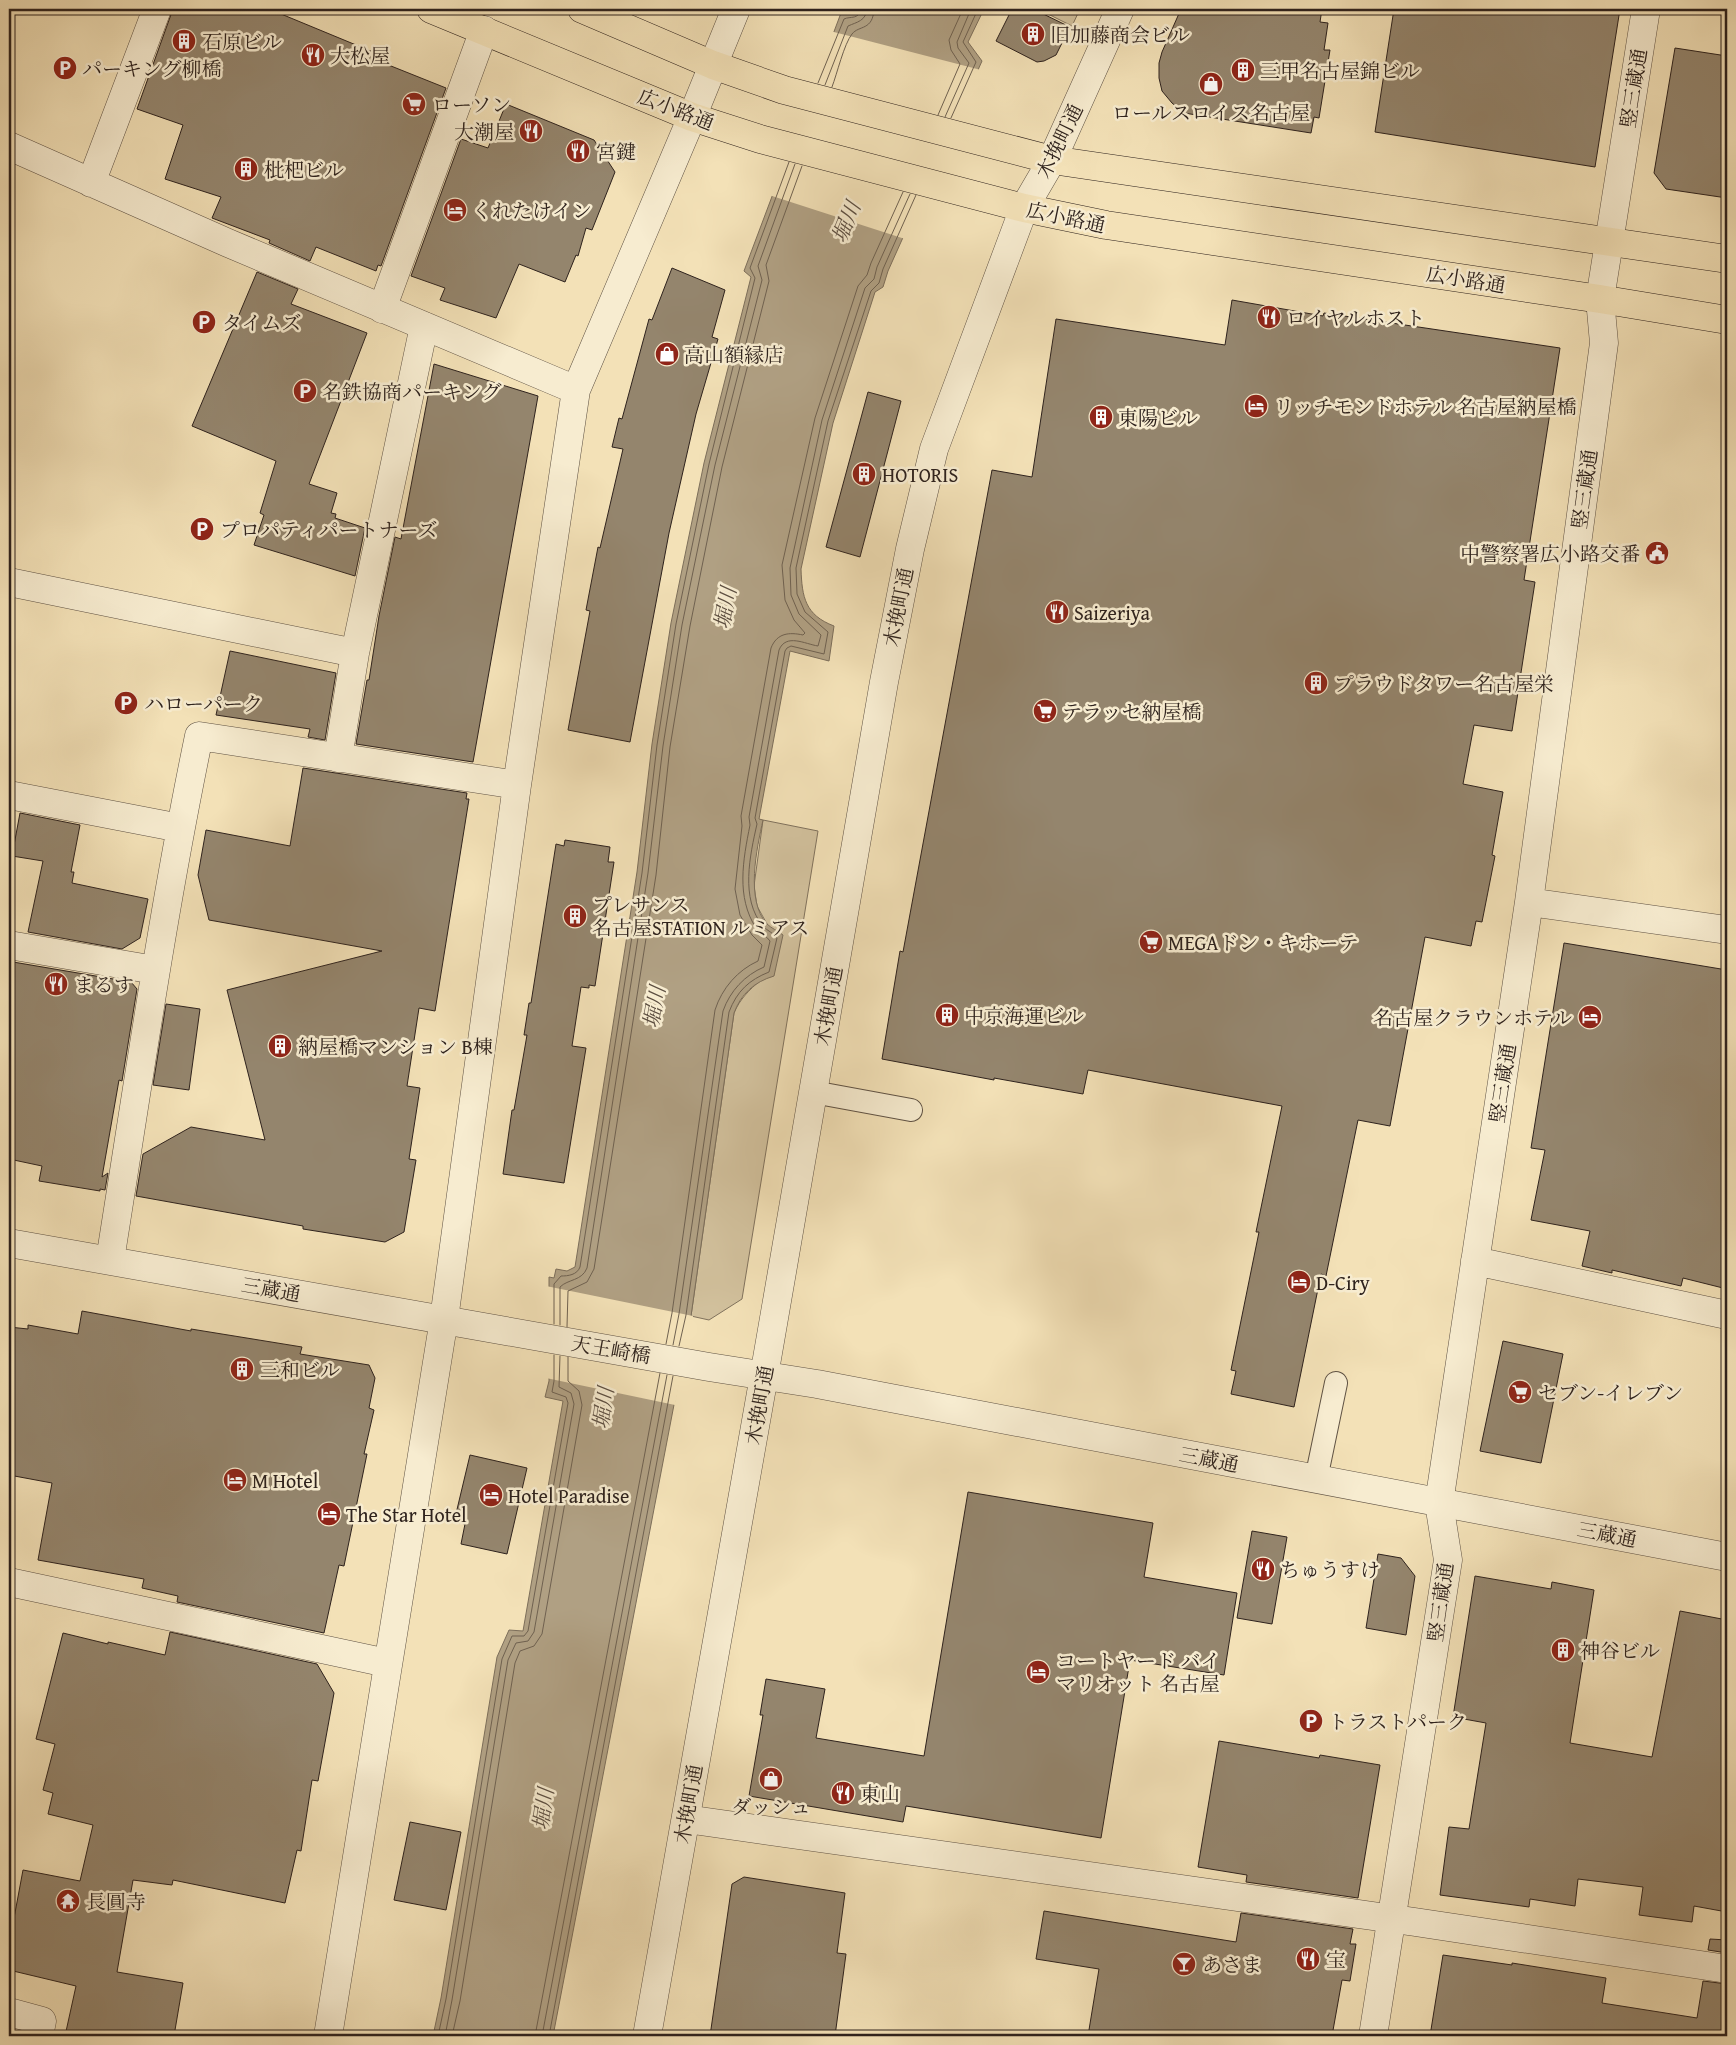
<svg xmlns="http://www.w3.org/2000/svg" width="1736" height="2045" font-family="'Gentium Book Plus','Noto Serif JP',serif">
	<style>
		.green { fill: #d2c19d; stroke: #80725d }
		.water { fill: #b0a083; stroke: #7c6e5a }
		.pier { fill: #f3e1b7 }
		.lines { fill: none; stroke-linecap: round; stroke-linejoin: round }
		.shore { stroke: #6f6150; stroke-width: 1 }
		.building { fill: #94856d; stroke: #2e221d }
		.service-casing { stroke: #5f5244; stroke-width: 24 }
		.minor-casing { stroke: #5f5244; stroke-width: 29 }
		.tertiary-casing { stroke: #5f5244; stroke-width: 29 }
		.primary-casing { stroke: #2e221d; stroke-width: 29 }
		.service { stroke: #f7ecd0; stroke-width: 22 }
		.minor { stroke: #f7ecd0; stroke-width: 28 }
		.tertiary { stroke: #f7ecd0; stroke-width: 28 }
		.primary { stroke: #f3e1b7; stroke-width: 28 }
		.labels { text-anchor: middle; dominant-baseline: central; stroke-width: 5; stroke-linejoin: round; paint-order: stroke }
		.poi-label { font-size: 20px; fill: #2e221d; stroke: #f7ecd0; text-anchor: start }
		.street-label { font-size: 20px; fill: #2e221d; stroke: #f7ecd0 }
		.water-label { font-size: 21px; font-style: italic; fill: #5c4e41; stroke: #f7ecd0 }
	</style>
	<rect width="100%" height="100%" fill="#f3e1b7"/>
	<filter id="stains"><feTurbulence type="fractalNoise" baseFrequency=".004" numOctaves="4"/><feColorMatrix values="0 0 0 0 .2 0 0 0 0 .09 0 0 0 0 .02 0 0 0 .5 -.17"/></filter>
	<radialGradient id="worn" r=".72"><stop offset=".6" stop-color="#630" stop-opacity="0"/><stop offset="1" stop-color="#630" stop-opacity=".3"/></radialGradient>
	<path class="green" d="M1038 9H1080L1072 26Z
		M763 820 818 831 742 1299 709 1320 691 1316 734 1013C740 999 749 990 761 980L767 924 757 906 754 886Z"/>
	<path class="water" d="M858 9H984L968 42 982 61 888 271 883 287 875 292 833 423 801 569C802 597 805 615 834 626L829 661 790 651 759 819 763 820C757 848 745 900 767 924 771 928 778 931 783 935L774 976C754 982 741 994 734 1013L691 1316 553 2036H433L441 1998 497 1657 509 1630 523 1631 563 1401 545 1397 549 1381V1277L554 1278 556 1269 567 1271 575 1267 637 872 652 744 671 623 704 463 751 277 744 271 841 13H852Z"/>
	<path class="pier" d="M830 31 981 70 905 239 769 195Z
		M546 1286 693 1316 675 1405 546 1378Z"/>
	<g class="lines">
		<path class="shore" d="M818 83 844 19C850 16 860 20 860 9
			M825 85 848 26C857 22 866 21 867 9
			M832 87C837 74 844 44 852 34 859 25 873 31 874 9
			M938 115 960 64 951 50 949 40 963 9
			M945 117 969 63 958 48 957 42 971 9
			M951 118 976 62 963 42 978 9
			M554 1324V1284L561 1276C568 1276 577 1275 580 1267L642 873 657 745 676 624 709 464 755 278 750 268 789 162
			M560 1325V1287C568 1279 582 1281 587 1268L648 873 663 746 682 625 715 465 762 280 758 266 795 164
			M567 1327 568 1291 587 1282 594 1269 656 875 670 747 690 626 722 467 769 281 766 265 802 166
			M666 1344 672 1313 715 1010C722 988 738 970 758 961L762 945 752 935 740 915 735 889 742 826 741 816 771 648C777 633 789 632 803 635L805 633 794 620 785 600 782 565 815 418 858 286 867 275 871 263 903 192
			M673 1345 679 1314 723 1011C730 991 745 975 764 967L770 941C767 936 760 934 756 928 736 897 743 860 750 825L749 817 779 650C786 633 805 644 818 646L821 635 799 614 791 595 790 568 822 420 865 288 874 279 877 267 910 194
			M679 1346 686 1315 729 1012C737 991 749 980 769 972L777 938C774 933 767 931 763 926 740 899 750 855 757 824L755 818 785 651 787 648 791 646 824 654 828 632 805 612 797 594 796 568 828 421 871 291 879 283 883 269 916 195
			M438 2036 446 1999 502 1659 512 1636H524L528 1631 568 1403 566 1397 552 1392 554 1381V1355
			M445 2036 452 2000 508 1660 516 1643 528 1641 534 1632 574 1404 571 1393 559 1387 560 1356
			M452 2036 460 2001 515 1663 520 1651 534 1646 542 1634 582 1405 579 1391 568 1381V1357
			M535 2036 660 1373
			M542 2036 667 1375
			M549 2036 673 1376"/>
	</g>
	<path class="building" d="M173 9H269L373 52 371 58 446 88 381 266 378 265 376 271 316 247 310 261 269 243 270 240 212 218 221 197 165 179 183 125 137 109Z
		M1012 9H1033L1070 27 1056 55 1044 61 1037 62 996 41Z
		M1181 9H1322L1320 22 1328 23 1324 50H1330L1319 118 1314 117 1311 133 1184 113 1172 103 1162 91 1159 78V63L1162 52Z
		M1394 9H1620L1595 167 1375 132Z
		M1675 48 1727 56V198L1666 189 1654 173Z
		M506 104 594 140 615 172 592 230 586 228 578 256 576 255 565 282 519 264 496 318 440 300 445 288 411 276 461 139 488 148Z
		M672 268 725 290 712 337 718 339 696 414 669 533 630 742 568 730 590 611 586 610 598 547 600 548 623 449 612 447 619 418 622 419 649 319 652 320Z
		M257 272 298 289 291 304 367 333 309 484 337 493 331 513 336 514 335 518 365 528 355 576 254 545 264 515 260 513 276 461 192 426Z
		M1232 300 1323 316 1324 313 1560 348 1524 580 1535 582 1512 731 1474 725 1463 784 1503 792 1492 855 1495 856 1482 922 1476 921 1471 946 1425 937 1390 1126 1358 1120 1326 1276 1321 1274 1294 1407 1231 1394 1236 1371 1231 1370 1259 1232H1256L1282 1106 1088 1070 1083 1094 994 1078V1080L882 1059 900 951 903 952 992 470 1032 477 1056 319 1225 345Z
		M434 364 538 396 473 762 356 744 367 680H369L379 616 395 537 401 539Z
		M868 392 901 401 860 557 826 547Z
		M230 651 336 673 325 740 308 737 310 729 216 715Z
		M303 768 467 793 466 799H469L435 1011 419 1008 407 1086 420 1088 409 1159 416 1160 404 1232 385 1242 303 1229V1226L136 1196 143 1154 191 1127 265 1140 227 990 382 951 209 920 198 875 206 830 290 846Z
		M20 813 80 825 71 872H74L72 883 148 899 140 938 122 949 28 932 43 861 12 856Z
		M565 840 610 847 608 862H614L595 986 589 985V988L581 987 572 1046 586 1048 564 1183 503 1174 512 1110H514L527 1035H524L529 1003H531L556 844 564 846Z
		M1564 943 1727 970V1289L1683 1278 1681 1286 1612 1270V1273L1582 1266 1590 1231 1531 1220 1545 1150 1531 1148Z
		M13 962 131 982 137 989 122 1081 119 1080 102 1177 108 1173 105 1190 100 1189V1191L39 1181 42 1166 9 1159V984Z
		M166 1004 200 1009 189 1090 153 1085Z
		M82 1311 191 1331V1329L302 1347 300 1354 369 1365 375 1378 369 1408 374 1410 364 1454H367L344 1566 339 1565 324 1633 177 1602 178 1596 142 1588 144 1579 38 1560 52 1483 9 1475V1327L28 1329V1325L78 1334Z
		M1503 1341 1563 1354 1541 1463 1480 1451Z
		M470 1455 527 1468 507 1554 461 1544 465 1524 454 1522Z
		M968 1492 1153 1523 1144 1577 1237 1593 1224 1675 1130 1660 1101 1838 906 1806 903 1822 749 1796 763 1715H760L766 1679 825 1689 816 1738 924 1756Z
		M1252 1531 1287 1537 1272 1624 1237 1618Z
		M1378 1554 1401 1558 1415 1576 1406 1635 1366 1628Z
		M1475 1576 1551 1589 1552 1582 1594 1590 1570 1743 1652 1757 1680 1611 1727 1620V1912L1694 1906 1692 1922 1639 1915 1643 1887 1578 1879 1575 1906 1530 1899 1529 1907 1440 1895 1449 1827 1469 1829 1486 1723 1453 1717Z
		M170 1632 317 1664 334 1693 318 1781 312 1780 301 1851 297 1850 285 1903 173 1880 172 1885 133 1880 117 1972 183 1983 174 2036H65L76 1986 9 1970V1945L23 1870 80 1881 93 1825 48 1814 53 1793 43 1790 55 1744 36 1739 63 1633 108 1644V1642L165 1655Z
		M1219 1741 1319 1758 1320 1755 1380 1765 1358 1898 1246 1882 1247 1875 1198 1867Z
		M410 1822 461 1832 446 1910 394 1900Z
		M744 1877 845 1893 837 1953 846 1954 835 2036H710L732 1884Z
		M1044 1911 1236 1942 1241 1913 1353 1929 1350 1944H1356L1350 1981 1342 1980 1332 2036H1088L1099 1969 1036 1959Z
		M1710 1939 1727 1940V1953L1708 1950Z
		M1443 1955 1512 1965V1963L1606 1978 1602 2003 1697 2018 1703 1981 1727 1984V2036H1430Z"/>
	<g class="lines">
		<g class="service-casing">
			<path id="service" d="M813 1092 911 1110
				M1316 1479 1336 1383"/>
		</g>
		<g class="minor-casing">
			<path id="minor" d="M9 146 228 243 576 390
				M91 183 157 9
				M382 309 484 30
				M9 582 355 653
				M338 758 355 653 424 326
				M9 795 180 828
				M1529 902 1727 930
				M9 945 155 970
				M110 1260C138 1085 163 909 199 736L517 785
				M1475 1261 1727 1315
				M444 1319 517 785 576 390 692 117 736 9
				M9 1582 387 1663
				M686 1819 1415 1922 1727 1969
				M9 2012 42 2021 39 2036
				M1373 2036 1448 1560 1439 1503 1529 902 1604 343 1600 299 1646 9"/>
		</g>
		<g class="tertiary-casing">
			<path id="tertiary" d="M9 1243 709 1367 817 1384 1727 1557
				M328 2036 444 1319
				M647 2036 764 1376 884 682 910 549 934 449 1024 208 1052 160 1120 9"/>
		</g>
		<g class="primary-casing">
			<path id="primary" d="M431 9 692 117 760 139 1024 208 1106 225 1600 299 1727 320
				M582 9 713 65 784 90 1052 160 1727 259"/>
		</g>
		<use href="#service" class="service"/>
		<use href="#minor" class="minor"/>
		<use href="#tertiary" class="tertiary"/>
		<use href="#primary" class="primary"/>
	</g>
	<defs>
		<g id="building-disc" transform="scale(1.25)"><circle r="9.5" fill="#8f2418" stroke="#f7ecd0"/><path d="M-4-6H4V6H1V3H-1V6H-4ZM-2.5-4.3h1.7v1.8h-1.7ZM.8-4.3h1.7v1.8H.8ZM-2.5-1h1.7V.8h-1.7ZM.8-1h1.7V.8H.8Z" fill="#fff"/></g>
		<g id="restaurant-disc" transform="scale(1.25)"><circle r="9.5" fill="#8f2418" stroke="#f7ecd0"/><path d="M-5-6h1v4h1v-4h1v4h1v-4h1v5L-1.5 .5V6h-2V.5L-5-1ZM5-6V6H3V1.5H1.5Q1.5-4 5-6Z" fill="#fff"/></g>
		<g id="parking-disc" transform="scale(1.25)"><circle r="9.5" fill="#8f2418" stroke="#f7ecd0"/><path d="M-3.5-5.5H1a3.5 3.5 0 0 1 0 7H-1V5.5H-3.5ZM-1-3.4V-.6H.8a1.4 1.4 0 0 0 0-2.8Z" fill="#fff"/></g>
		<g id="shop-disc" transform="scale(1.25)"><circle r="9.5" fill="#8f2418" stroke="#f7ecd0"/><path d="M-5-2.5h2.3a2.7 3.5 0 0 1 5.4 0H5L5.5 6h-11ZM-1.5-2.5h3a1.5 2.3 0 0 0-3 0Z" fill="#fff"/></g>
		<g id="supermarket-disc" transform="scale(1.25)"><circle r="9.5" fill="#8f2418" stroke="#f7ecd0"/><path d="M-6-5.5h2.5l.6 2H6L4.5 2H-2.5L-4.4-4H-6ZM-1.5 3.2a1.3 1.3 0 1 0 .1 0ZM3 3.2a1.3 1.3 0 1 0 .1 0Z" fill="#fff"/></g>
		<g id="hotel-disc" transform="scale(1.25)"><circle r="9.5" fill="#8f2418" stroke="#f7ecd0"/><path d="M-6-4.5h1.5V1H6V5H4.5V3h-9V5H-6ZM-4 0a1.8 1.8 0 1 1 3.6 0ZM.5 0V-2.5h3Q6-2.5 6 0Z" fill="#fff"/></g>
		<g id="civic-disc" transform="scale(1.25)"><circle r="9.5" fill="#8f2418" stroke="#f7ecd0"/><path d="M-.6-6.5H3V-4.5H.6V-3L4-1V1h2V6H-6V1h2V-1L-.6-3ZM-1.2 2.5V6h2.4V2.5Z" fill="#fff"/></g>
		<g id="temple-disc" transform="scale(1.25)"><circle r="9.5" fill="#8f2418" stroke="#f7ecd0"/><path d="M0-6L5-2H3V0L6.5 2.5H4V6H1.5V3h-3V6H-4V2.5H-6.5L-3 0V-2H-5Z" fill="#fff"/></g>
		<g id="bar-disc" transform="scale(1.25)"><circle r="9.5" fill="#8f2418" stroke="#f7ecd0"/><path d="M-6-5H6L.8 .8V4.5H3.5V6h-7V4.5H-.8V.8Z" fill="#fff"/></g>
	</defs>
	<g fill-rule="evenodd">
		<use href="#building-disc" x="1033" y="34"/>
		<use href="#building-disc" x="184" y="41"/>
		<use href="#restaurant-disc" x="313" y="55"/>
		<use href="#parking-disc" x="65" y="68"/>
		<use href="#building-disc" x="1243" y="70"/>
		<use href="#shop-disc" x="1211" y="84"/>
		<use href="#supermarket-disc" x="414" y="104"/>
		<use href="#restaurant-disc" x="531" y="131"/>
		<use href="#restaurant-disc" x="578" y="151"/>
		<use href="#building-disc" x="246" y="169"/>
		<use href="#hotel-disc" x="455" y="210"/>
		<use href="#restaurant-disc" x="1269" y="317"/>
		<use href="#parking-disc" x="204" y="322"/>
		<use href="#shop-disc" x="667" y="354"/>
		<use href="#parking-disc" x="305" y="391"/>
		<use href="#hotel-disc" x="1256" y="406"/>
		<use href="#building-disc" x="1101" y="417"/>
		<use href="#building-disc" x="864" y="474"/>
		<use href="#parking-disc" x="202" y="529"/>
		<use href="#civic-disc" x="1657" y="553"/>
		<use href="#restaurant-disc" x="1057" y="612"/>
		<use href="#building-disc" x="1316" y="683"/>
		<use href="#parking-disc" x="126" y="703"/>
		<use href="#supermarket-disc" x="1045" y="711"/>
		<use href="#building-disc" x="575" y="916"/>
		<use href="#supermarket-disc" x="1151" y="942"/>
		<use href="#restaurant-disc" x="56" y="984"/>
		<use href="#building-disc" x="947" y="1015"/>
		<use href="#hotel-disc" x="1590" y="1017"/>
		<use href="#building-disc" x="280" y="1046"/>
		<use href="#hotel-disc" x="1299" y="1282"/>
		<use href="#building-disc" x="242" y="1369"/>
		<use href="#supermarket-disc" x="1520" y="1392"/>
		<use href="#hotel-disc" x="235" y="1480"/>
		<use href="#hotel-disc" x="491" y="1495"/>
		<use href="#hotel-disc" x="329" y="1514"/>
		<use href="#restaurant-disc" x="1263" y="1569"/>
		<use href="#building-disc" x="1563" y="1650"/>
		<use href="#hotel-disc" x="1038" y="1672"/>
		<use href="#parking-disc" x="1311" y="1721"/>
		<use href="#shop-disc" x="771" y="1779"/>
		<use href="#restaurant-disc" x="843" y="1793"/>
		<use href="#temple-disc" x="68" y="1901"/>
		<use href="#restaurant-disc" x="1308" y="1959"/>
		<use href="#bar-disc" x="1184" y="1964"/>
	</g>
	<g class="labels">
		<g class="poi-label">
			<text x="1050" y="34">旧加藤商会ビル</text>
			<text x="202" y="41">石原ビル</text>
			<text x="330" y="55">大松屋</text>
			<text x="82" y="68">パーキング柳橋</text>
			<text x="1260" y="70">三甲名古屋錦ビル</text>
			<text x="432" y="104">ローソン</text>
			<text x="1211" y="112" text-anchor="middle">ロールスロイス名古屋</text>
			<text x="514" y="131" text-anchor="end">大潮屋</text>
			<text x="596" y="151">宮鍵</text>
			<text x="264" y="169">枇杷ビル</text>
			<text x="472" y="210">くれたけイン</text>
			<text x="1286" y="317">ロイヤルホスト</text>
			<text x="222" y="322">タイムズ</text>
			<text x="684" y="354">高山額縁店</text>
			<text x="322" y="391">名鉄協商パーキング</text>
			<text x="1274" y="406">リッチモンドホテル 名古屋納屋橋</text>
			<text x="1118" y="417">東陽ビル</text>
			<text x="882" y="474">HOTORIS</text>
			<text x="220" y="529">プロパティパートナーズ</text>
			<text x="1640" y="553" text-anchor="end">中警察署広小路交番</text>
			<text x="1074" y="612">Saizeriya</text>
			<text x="1334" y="683">プラウドタワー名古屋栄</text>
			<text x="144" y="703">ハローパーク</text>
			<text x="1062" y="711">テラッセ納屋橋</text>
			<text x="592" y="904">プレサンス<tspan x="592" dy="23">名古屋STATION ルミアス</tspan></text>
			<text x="1168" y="942">MEGAドン・キホーテ</text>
			<text x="74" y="984">まるす</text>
			<text x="964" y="1015">中京海運ビル</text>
			<text x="1572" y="1017" text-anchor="end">名古屋クラウンホテル</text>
			<text x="298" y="1046">納屋橋マンション B棟</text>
			<text x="1316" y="1282">D-Ciry</text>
			<text x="260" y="1369">三和ビル</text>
			<text x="1538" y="1392">セブン-イレブン</text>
			<text x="252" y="1480">M Hotel</text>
			<text x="508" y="1495">Hotel Paradise</text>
			<text x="346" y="1514">The Star Hotel</text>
			<text x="1280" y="1569">ちゅうすけ</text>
			<text x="1580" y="1650">神谷ビル</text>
			<text x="1056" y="1660">コートヤード バイ<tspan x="1056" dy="23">マリオット 名古屋</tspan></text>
			<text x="1328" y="1721">トラストパーク</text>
			<text x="860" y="1793">東山</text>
			<text x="771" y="1806" text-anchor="middle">ダッシュ</text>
			<text x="86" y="1901">長圓寺</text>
			<text x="1326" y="1959">宝</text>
			<text x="1202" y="1964">あさま</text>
		</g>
		<g class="street-label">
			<text transform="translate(1633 88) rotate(-81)">竪三蔵通</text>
			<text transform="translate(676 109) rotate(21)">広小路通</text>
			<text transform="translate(1059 141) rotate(-64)">木挽町通</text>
			<text transform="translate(1066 217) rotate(12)">広小路通</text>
			<text transform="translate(1466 279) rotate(9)">広小路通</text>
			<text transform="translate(1584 489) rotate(-82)">竪三蔵通</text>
			<text transform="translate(898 607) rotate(-79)">木挽町通</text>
			<text transform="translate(828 1006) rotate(-80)">木挽町通</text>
			<text transform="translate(1502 1083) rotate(-81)">竪三蔵通</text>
			<text transform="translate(271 1289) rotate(10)">三蔵通</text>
			<text transform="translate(611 1349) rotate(10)">天王崎橋</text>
			<text transform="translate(759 1405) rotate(-80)">木挽町通</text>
			<text transform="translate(1209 1459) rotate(11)">三蔵通</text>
			<text transform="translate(1607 1534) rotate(11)">三蔵通</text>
			<text transform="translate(1440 1602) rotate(-82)">竪三蔵通</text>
			<text transform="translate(688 1804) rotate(-80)">木挽町通</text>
		</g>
		<g class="water-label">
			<text transform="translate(846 222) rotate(-68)">堀川</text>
			<text transform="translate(725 608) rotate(-80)">堀川</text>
			<text transform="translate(654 1007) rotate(-80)">堀川</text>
			<text transform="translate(603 1408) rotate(-82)">堀川</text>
			<text transform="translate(543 1809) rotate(-82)">堀川</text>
		</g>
	</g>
	<rect width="1736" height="2045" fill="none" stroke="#f3e1b7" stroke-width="30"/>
	<rect x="10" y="10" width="1716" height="2025" fill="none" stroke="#2e221d" stroke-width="2.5"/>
	<rect x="15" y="15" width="1706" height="2015" fill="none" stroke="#2e221d"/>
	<rect width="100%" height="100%" filter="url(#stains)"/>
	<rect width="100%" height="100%" fill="url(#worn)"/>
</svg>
